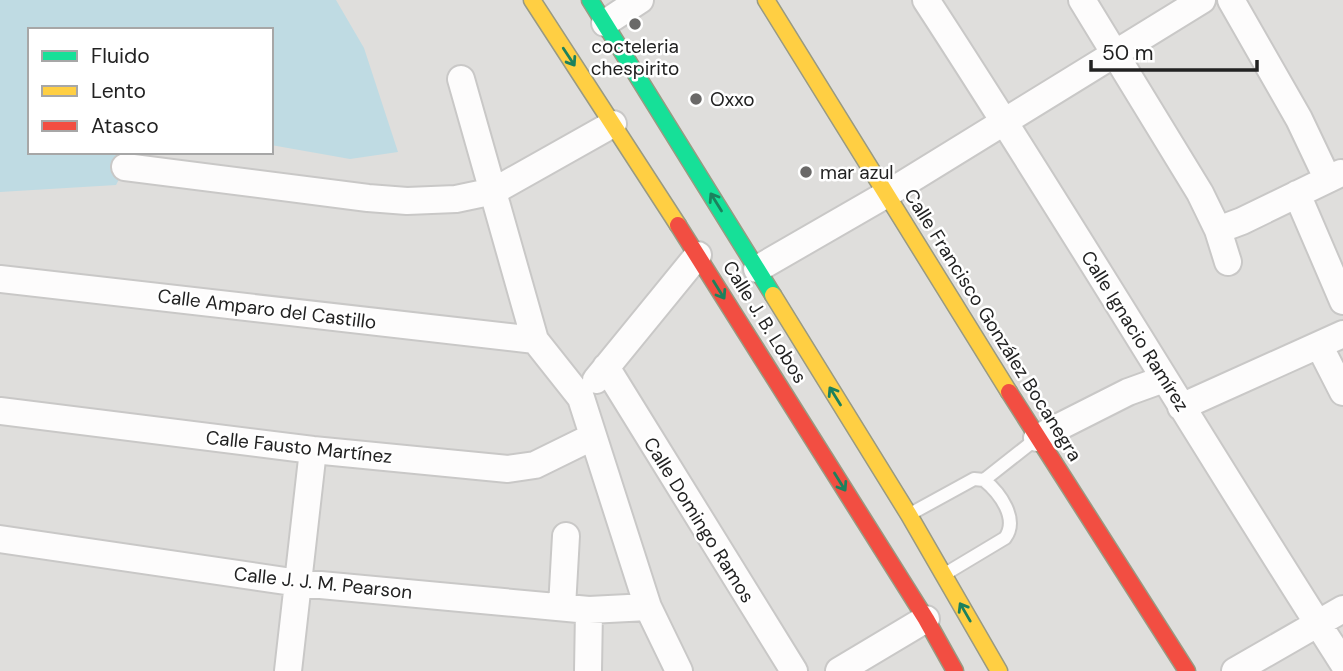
<svg xmlns="http://www.w3.org/2000/svg" width="1343" height="671" font-family="'DM Sans',sans-serif">
	<style>
		.residential { fill: #dfdedc; fill-rule: evenodd }
		.water { fill: #bfdbe3 }
		.lines { fill: none; stroke-linecap: round; stroke-linejoin: round }
		.lane-casing { stroke: #c9c8c7; stroke-width: 16 }
		.street-casing { stroke: #c9c8c7; stroke-width: 30 }
		.fast-casing { stroke: #999a82; stroke-width: 19 }
		.slow-casing { stroke: #999a82; stroke-width: 19 }
		.jam-casing { stroke: #999a82; stroke-width: 19 }
		.lane { stroke: #fdfcfc; stroke-width: 12 }
		.street { stroke: #fdfcfc; stroke-width: 26 }
		.fast { stroke: #16e098; stroke-width: 16 }
		.slow { stroke: #ffcf43; stroke-width: 16 }
		.jam { stroke: #f24e42; stroke-width: 16 }
		.oneway { stroke: #1c815d }
		.poi-dot { fill: #6a6968; stroke: #fff; stroke-width: 2.5 }
		.labels { text-anchor: middle; dominant-baseline: central; stroke-width: 5; stroke-linejoin: round; paint-order: stroke }
		.poi-label { font-size: 19px; fill: #222; stroke: #fff; text-anchor: start }
		.street-label { font-size: 19px; fill: #222; stroke: #fff }
	</style>
	<rect width="100%" height="100%" fill="#f0eeeb"/>
	<path class="residential" d="M0 0H1343V671H0ZM30 30H271V152H30Z"/>
	<path class="water" d="M0 0H336L364 48 398 152 350 159 271 145V30H30V152H133L116 185 0 192Z"/>
	<g class="lines">
		<g class="lane-casing">
			<path id="lane" d="M912 513 974 479 984 480 1036 439
				M945 574 1005 538C1019 519 1000 493 984 480"/>
		</g>
		<g class="street-casing">
			<path id="street" d="M926 0C1069 219 1202 443 1343 663
				M1082 0 1200 193 1218 230 1228 262
				M1231 0 1299 119 1327 178
				M605 23 640 0
				M461 79 535 340 581 398 648 607 679 671
				M125 167 368 198 407 201 456 199 494 191 613 124
				M1297 194 1343 301
				M1218 230 1242 221 1341 173
				M757 269 887 194 1202 0
				M0 279 535 340
				M1320 347 1343 392
				M606 367 794 671
				M596 380 698 255
				M1181 407 1343 334
				M0 411 313 450 508 469 535 465 592 437
				M1037 438 1128 392 1164 379
				M0 539 299 583 589 610 648 607
				M562 607 566 536
				M288 671 313 450
				M588 671 589 610
				M839 671 926 619
				M1235 671 1343 609"/>
		</g>
		<g class="fast-casing">
			<path id="fast" d="M590 0 773 295"/>
		</g>
		<g class="slow-casing">
			<path id="slow" d="M532 0 678 225
				M766 0 1009 392
				M773 295 909 515 999 671"/>
		</g>
		<g class="jam-casing">
			<path id="jam" d="M678 225 926 619 955 671
				M1009 392 1187 671"/>
		</g>
		<use href="#lane" class="lane"/>
		<use href="#street" class="street"/>
		<use href="#fast" class="fast"/>
		<use href="#slow" class="slow"/>
		<use href="#jam" class="jam"/>
	</g>
	<defs><path id="oneway-shaft" d="M-6 0H5M1.5-3L5.5 0L1.5 3" fill="none" stroke-width="1.6" stroke-linecap="round" stroke-linejoin="round" transform="scale(1.75)"/></defs>
	<g class="oneway">
		<use href="#oneway-shaft" transform="translate(569 57) rotate(57)"/>
		<use href="#oneway-shaft" transform="translate(716 202) rotate(-122)"/>
		<use href="#oneway-shaft" transform="translate(719 290) rotate(58)"/>
		<use href="#oneway-shaft" transform="translate(835 396) rotate(-122)"/>
		<use href="#oneway-shaft" transform="translate(840 482) rotate(58)"/>
		<use href="#oneway-shaft" transform="translate(965 612) rotate(-120)"/>
	</g>
	<g class="poi-dot">
		<circle cx="635" cy="24" r="7"/>
		<circle cx="696" cy="99" r="7"/>
		<circle cx="806" cy="172" r="7"/>
	</g>
	<g class="labels">
		<g class="poi-label">
			<text x="635" y="46" text-anchor="middle">cocteleria<tspan x="635" dy="22">chespirito</tspan></text>
			<text x="710" y="99">Oxxo</text>
			<text x="820" y="172">mar azul</text>
		</g>
		<g class="street-label">
			<text transform="translate(267 309) rotate(7)">Calle Amparo del Castillo</text>
			<text transform="translate(765 322) rotate(58)">Calle J. B. Lobos</text>
			<text transform="translate(993 325) rotate(58)">Calle Francisco González Bocanegra</text>
			<text transform="translate(1135 331) rotate(58)">Calle Ignacio Ramírez</text>
			<text transform="translate(299 447) rotate(6)">Calle Fausto Martínez</text>
			<text transform="translate(699 520) rotate(58)">Calle Domingo Ramos</text>
			<text transform="translate(323 583) rotate(6)">Calle J. J. M. Pearson</text>
		</g>
	</g>
	<rect x="28" y="28" width="245" height="126" fill="#ffffff" stroke="#a7a7a7" stroke-width="2"/>
	<rect x="42" y="51" width="35" height="10" fill="#16e098" stroke="#a7a7a7" stroke-width="2"/>
	<text x="91" y="63" font-size="21" fill="#222222">Fluido</text>
	<rect x="42" y="86" width="35" height="10" fill="#ffcf43" stroke="#a7a7a7" stroke-width="2"/>
	<text x="91" y="98" font-size="21" fill="#222222">Lento</text>
	<rect x="42" y="121" width="35" height="10" fill="#f24e42" stroke="#a7a7a7" stroke-width="2"/>
	<text x="91" y="133" font-size="21" fill="#222222">Atasco</text>
	<path d="M1091 60v10h166v-10" fill="none" stroke="#222222" stroke-width="3.5"/>
	<text x="1102" y="60" font-size="21" fill="#222222" stroke="#ffffff" stroke-width="5" paint-order="stroke">50 m</text>
</svg>
